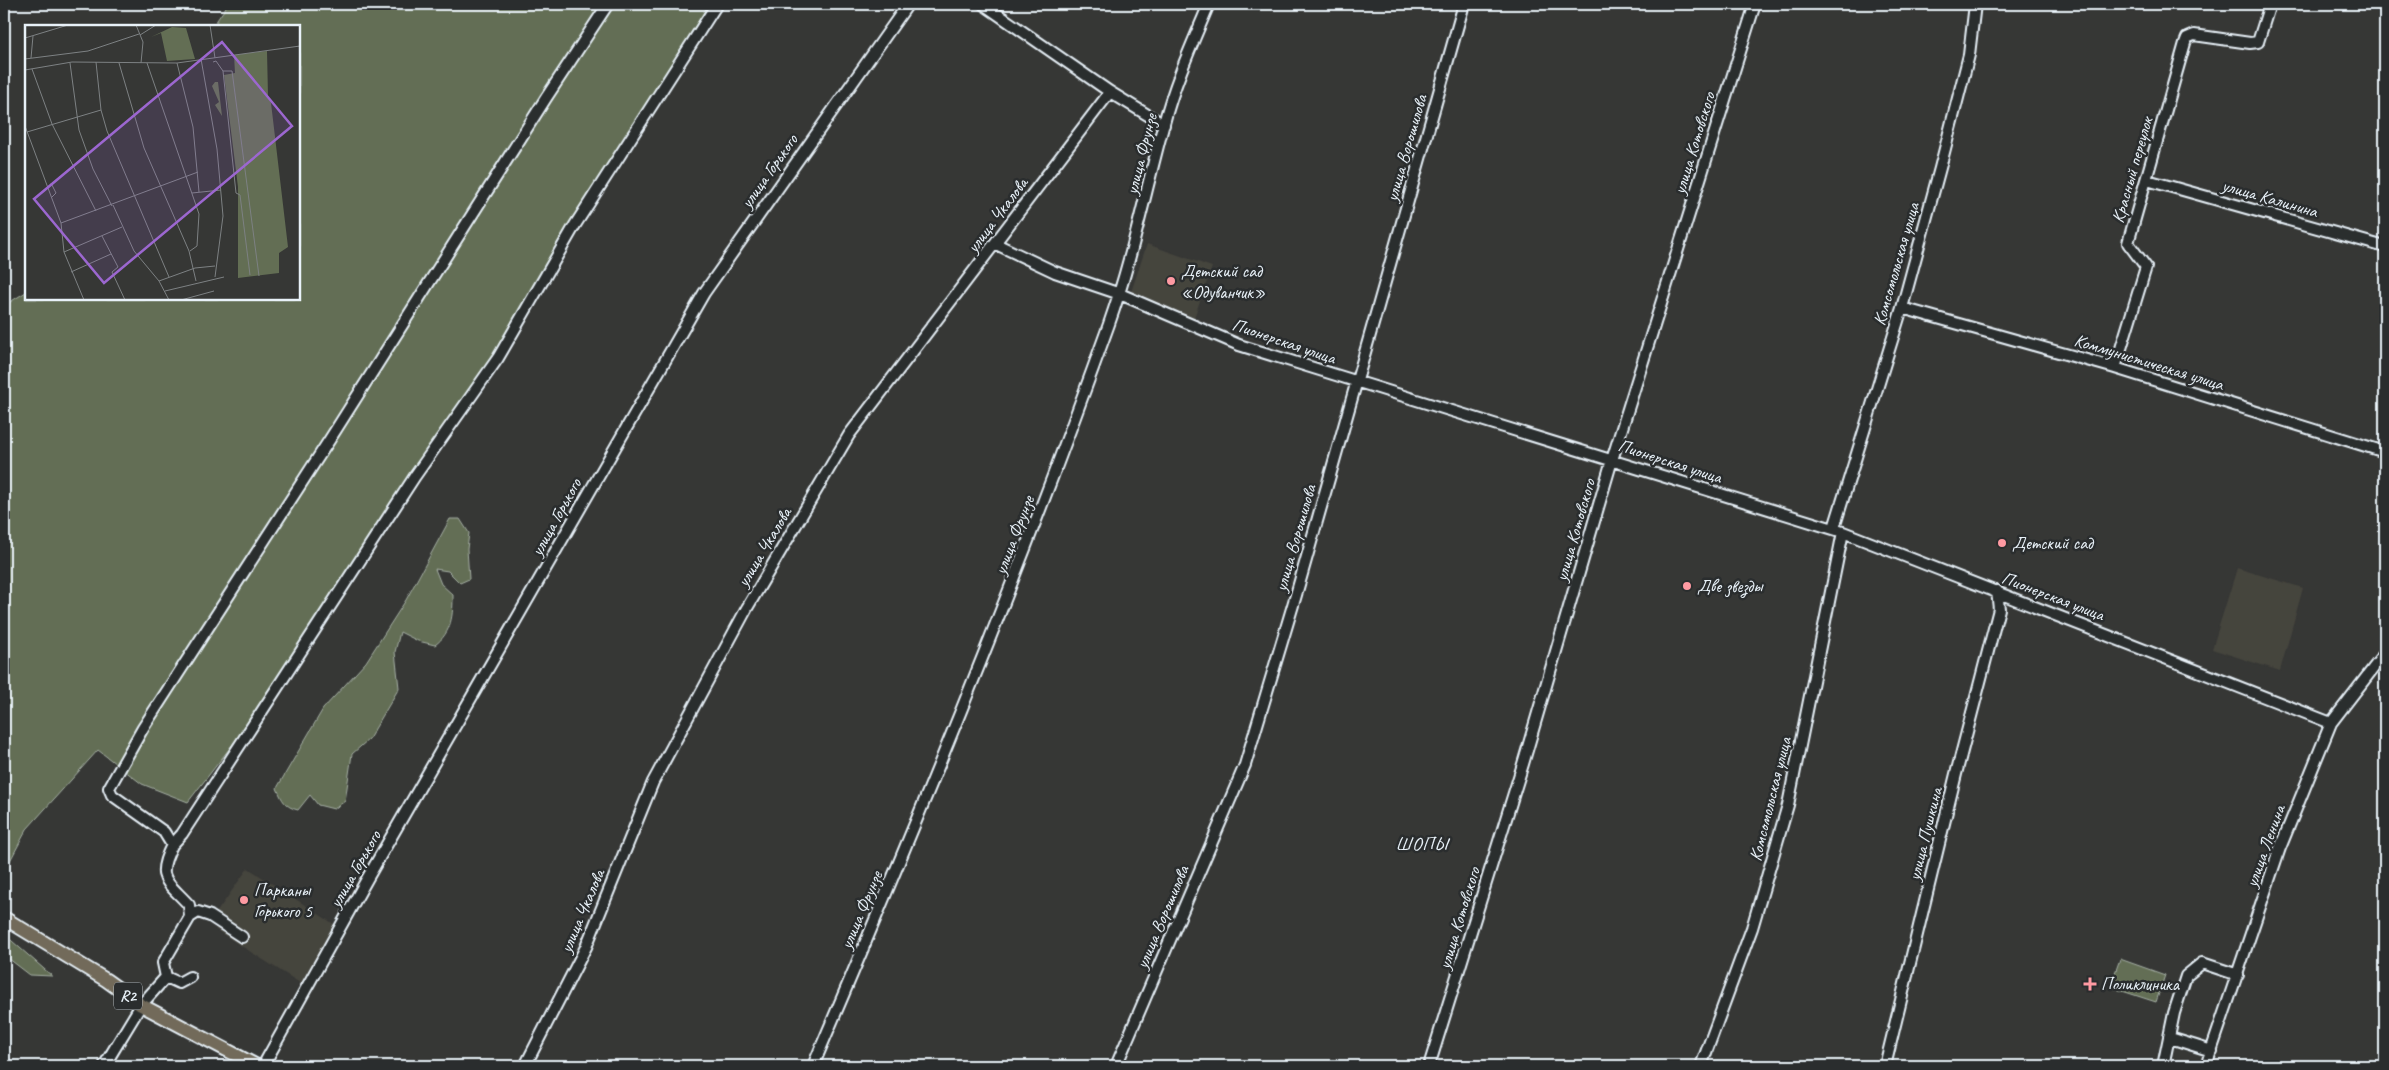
<svg xmlns="http://www.w3.org/2000/svg" width="2389" height="1070" font-family="Caveat,sans-serif">
	<style>
		.built { fill: #45443d }
		.green { fill: #636e54; stroke: #a6b0a6 }
		.lines { fill: none; stroke-linecap: round; stroke-linejoin: round }
		.minor-casing { stroke: #e8f1f8; stroke-width: 14 }
		.major-casing { stroke: #e8f1f8; stroke-width: 16 }
		.minor { stroke: #2a2d2e; stroke-width: 10 }
		.major { stroke: #726b5a; stroke-width: 12 }
		.poi-dot { fill: #ff9aa2; stroke: #2a2d2e; stroke-width: 2 }
		.labels { text-anchor: middle; dominant-baseline: central; stroke-width: 5; stroke-linejoin: round; paint-order: stroke }
		.shield { fill: #2a2d2e; stroke: #afb6bb; stroke-width: 1 }
		.shield-label { font-size: 16px; font-weight: bold; fill: #e8f1f8 }
		.street-label { font-size: 18px; fill: #e8f1f8; stroke: #2a2d2e }
		.poi-label { font-size: 18px; fill: #e8f1f8; stroke: #2a2d2e; text-anchor: start }
		.neighbourhood-label { font-size: 19px; letter-spacing: 1px; fill: #e8f1f8; stroke: #2a2d2e }
		.inset-road { fill: none; stroke: #7d8183; stroke-width: 1 }
		.view { fill: #9c67d0; fill-opacity: 0.15; stroke: #9c67d0; stroke-width: 2.5 }
		.inset-edge { fill: none; stroke: #e8f1f8; stroke-width: 2.5 }
	</style>
	<rect width="100%" height="100%" fill="#363735"/>
	<filter id="ink" filterUnits="userSpaceOnUse"><feTurbulence type="fractalNoise" baseFrequency=".02" numOctaves="2"/><feDisplacementMap in="SourceGraphic" scale="10" xChannelSelector="R" yChannelSelector="G"/><feConvolveMatrix kernelMatrix="1 2 1 2 8 2 1 2 1" color-interpolation-filters="sRGB"/></filter>
	<g filter="url(#ink)">
		<path class="built" d="M1147 244 1212 267 1194 318 1130 295Z
			M2237 568 2303 588 2280 671 2212 649Z
			M248 868 337 926 303 985 216 930 214 916Z"/>
		<path class="green" d="M228 4H709L583 205 489 365 236 740 188 802 142 784 98 750 27 829 4 872V313L10 302 26 292V299H299V26H213Z
			M450 519H460L469 533 467 549 469 579 460 583 448 571 435 569 441 584 453 595C453 615 452 632 435 645L418 641 400 632 395 652 399 688 369 739 352 754 345 801 334 809 318 805 310 795 298 810C285 807 282 800 277 788L323 709 366 662 406 600Z
			M4 934 52 976 30 975 4 955Z
			M2120 959 2165 975 2156 1002 2110 987Z"/>
		<g class="lines">
			<g class="minor-casing">
				<path id="minor" d="M983 4 1110 92 1164 125
					M2147 180 2385 247
					M996 244 1055 272 1120 294 1239 345 1843 532 2331 723
					M1902 308 2115 368 2385 452
					M2115 368 2146 267 2128 243 2185 43 2187 38 2194 35 2250 43 2258 42 2270 4
					M1834 528 1902 308 1940 168 1969 55 1975 4
					M172 845 182 834 415 476 498 358 575 225 717 4
					M190 917 198 912 210 916 242 937
					M190 977 179 983 166 977 163 963 190 917 189 905C166 880 155 879 172 845L164 832 112 795 109 788 143 728 330 439 546 98 608 4
					M2170 1038 2212 1051
					M104 1066 141 1005 166 977
					M263 1066 367 879 704 293 908 4
					M525 1066 586 947 653 782 747 608 849 435 1110 92
					M813 1066C918 821 1019 575 1109 324 1132 259 1145 193 1163 127 1174 84 1192 44 1209 4
					M1116 1066 1245 765 1296 595 1464 4
					M1429 1066 1523 764 1612 460 1755 4
					M1701 1066 1752 928 1788 805 1843 532
					M1885 1066 1956 774 1999 609 1997 591
					M2163 1066 2174 1013 2186 976 2202 963 2238 975
					M2206 1066 2280 848 2331 723 2385 653"/>
			</g>
			<g class="major-casing">
				<path id="major" d="M4 918 106 980 141 1005 257 1066"/>
			</g>
			<use href="#minor" class="minor"/>
			<use href="#major" class="major"/>
		</g>
	</g>
	<g class="poi-dot">
		<circle cx="1171" cy="281" r="5"/>
		<circle cx="2002" cy="543" r="5"/>
		<circle cx="1687" cy="586" r="5"/>
		<circle cx="244" cy="900" r="5"/>
		<path d="M2087.5 976.5h5v5h5v5h-5v5h-5v-5h-5v-5h5z"/>
	</g>
	<g class="labels">
		<rect class="shield" x="114" y="982.5" width="28" height="27" rx="4"/>
		<g class="shield-label">
			<text x="128" y="996">R2</text>
		</g>
		<g class="street-label">
			<text transform="translate(1694 143) rotate(-73)">улица Котовского</text>
			<text transform="translate(1406 148) rotate(-74)">улица Ворошилова</text>
			<text transform="translate(1141 154) rotate(-76)">улица Фрунзе</text>
			<text transform="translate(2132 170) rotate(-74)">Красный переулок</text>
			<text transform="translate(769 171) rotate(-55)">улица Горького</text>
			<text transform="translate(2270 198) rotate(16)">улица Калинина</text>
			<text transform="translate(997 215) rotate(-53)">улица Чкалова</text>
			<text transform="translate(1896 264) rotate(-74)">Комсомольская улица</text>
			<text transform="translate(1284 341) rotate(19)">Пионерская улица</text>
			<text transform="translate(2149 362) rotate(17)">Коммунистическая улица</text>
			<text transform="translate(1670 461) rotate(18)">Пионерская улица</text>
			<text transform="translate(556 517) rotate(-61)">улица Горького</text>
			<text transform="translate(1575 530) rotate(-74)">улица Котовского</text>
			<text transform="translate(1014 535) rotate(-69)">улица Фрунзе</text>
			<text transform="translate(1295 538) rotate(-74)">улица Ворошилова</text>
			<text transform="translate(764 547) rotate(-59)">улица Чкалова</text>
			<text transform="translate(2053 596) rotate(21)">Пионерская улица</text>
			<text transform="translate(1770 799) rotate(-76)">Комсомольская улица</text>
			<text transform="translate(1925 834) rotate(-76)">улица Пушкина</text>
			<text transform="translate(2265 846) rotate(-70)">улица Ленина</text>
			<text transform="translate(355 869) rotate(-60)">улица Горького</text>
			<text transform="translate(861 910) rotate(-67)">улица Фрунзе</text>
			<text transform="translate(582 911) rotate(-67)">улица Чкалова</text>
			<text transform="translate(1162 917) rotate(-67)">улица Ворошилова</text>
			<text transform="translate(1459 918) rotate(-73)">улица Котовского</text>
		</g>
		<g class="poi-label">
			<text x="1181" y="271">Детский сад<tspan x="1181" dy="21">«Одуванчик»</tspan></text>
			<text x="2012" y="543">Детский сад</text>
			<text x="1697" y="586">Две звезды</text>
			<text x="254" y="890">Парканы<tspan x="254" dy="21">Горького 5</tspan></text>
			<text x="2101" y="984">Поликлиника</text>
		</g>
		<g class="neighbourhood-label">
			<text x="1422" y="844">ШОПЫ</text>
		</g>
	</g>
	<g transform="translate(25 25)">
		<rect width="275" height="275" fill="#363735"/>
		<path d="M147 2 161 3 170 34 142 36 136 8 126 12ZM242 26 243 71 246 78 263 222 254 228V248L213 253V162L199 50 210 48 209 30ZM190 57H193L197 91 190 80 194 77 187 61Z" fill="#636e54"/>
		<path class="inset-road" d="M111 0 118 17 116 38M185 0 190 33M115 10 131 0M0 13 43 0M6 33 8 11M0 34 63 26 114 9M176 34 192 124 198 191 190 252M71 37 76 85 82 106 144 252M188 37 191 36 198 46H207L234 251M45 38 54 105 68 144 87 181M94 38 119 123 164 226 171 256M122 38 174 189 172 221 165 226M152 38 168 102 174 167M7 44 27 99 71 186M0 45 47 37 152 38 275 21M198 46 211 168 215 170 225 250M0 101 36 198 39 227 59 275M2 107 76 85M26 158 31 168 27 172M167 168 196 165M88 180 109 226 134 256 144 275M36 198 173 147M77 211 93 242 87 247 100 275M39 227 97 202M46 247 86 229M134 256 170 243 190 241M140 266 199 252M156 275 189 266"/>
		<path class="view" d="M197 17 267 101 79 258 9 174Z"/>
		<rect width="275" height="275" class="inset-edge"/>
	</g>
	<rect width="2389" height="1070" fill="none" stroke="#2a2d2e" stroke-width="20"/>
	<rect x="10" y="10" width="2369" height="1050" fill="none" stroke="#e8f1f8" stroke-width="2" filter="url(#ink)"/>
</svg>
